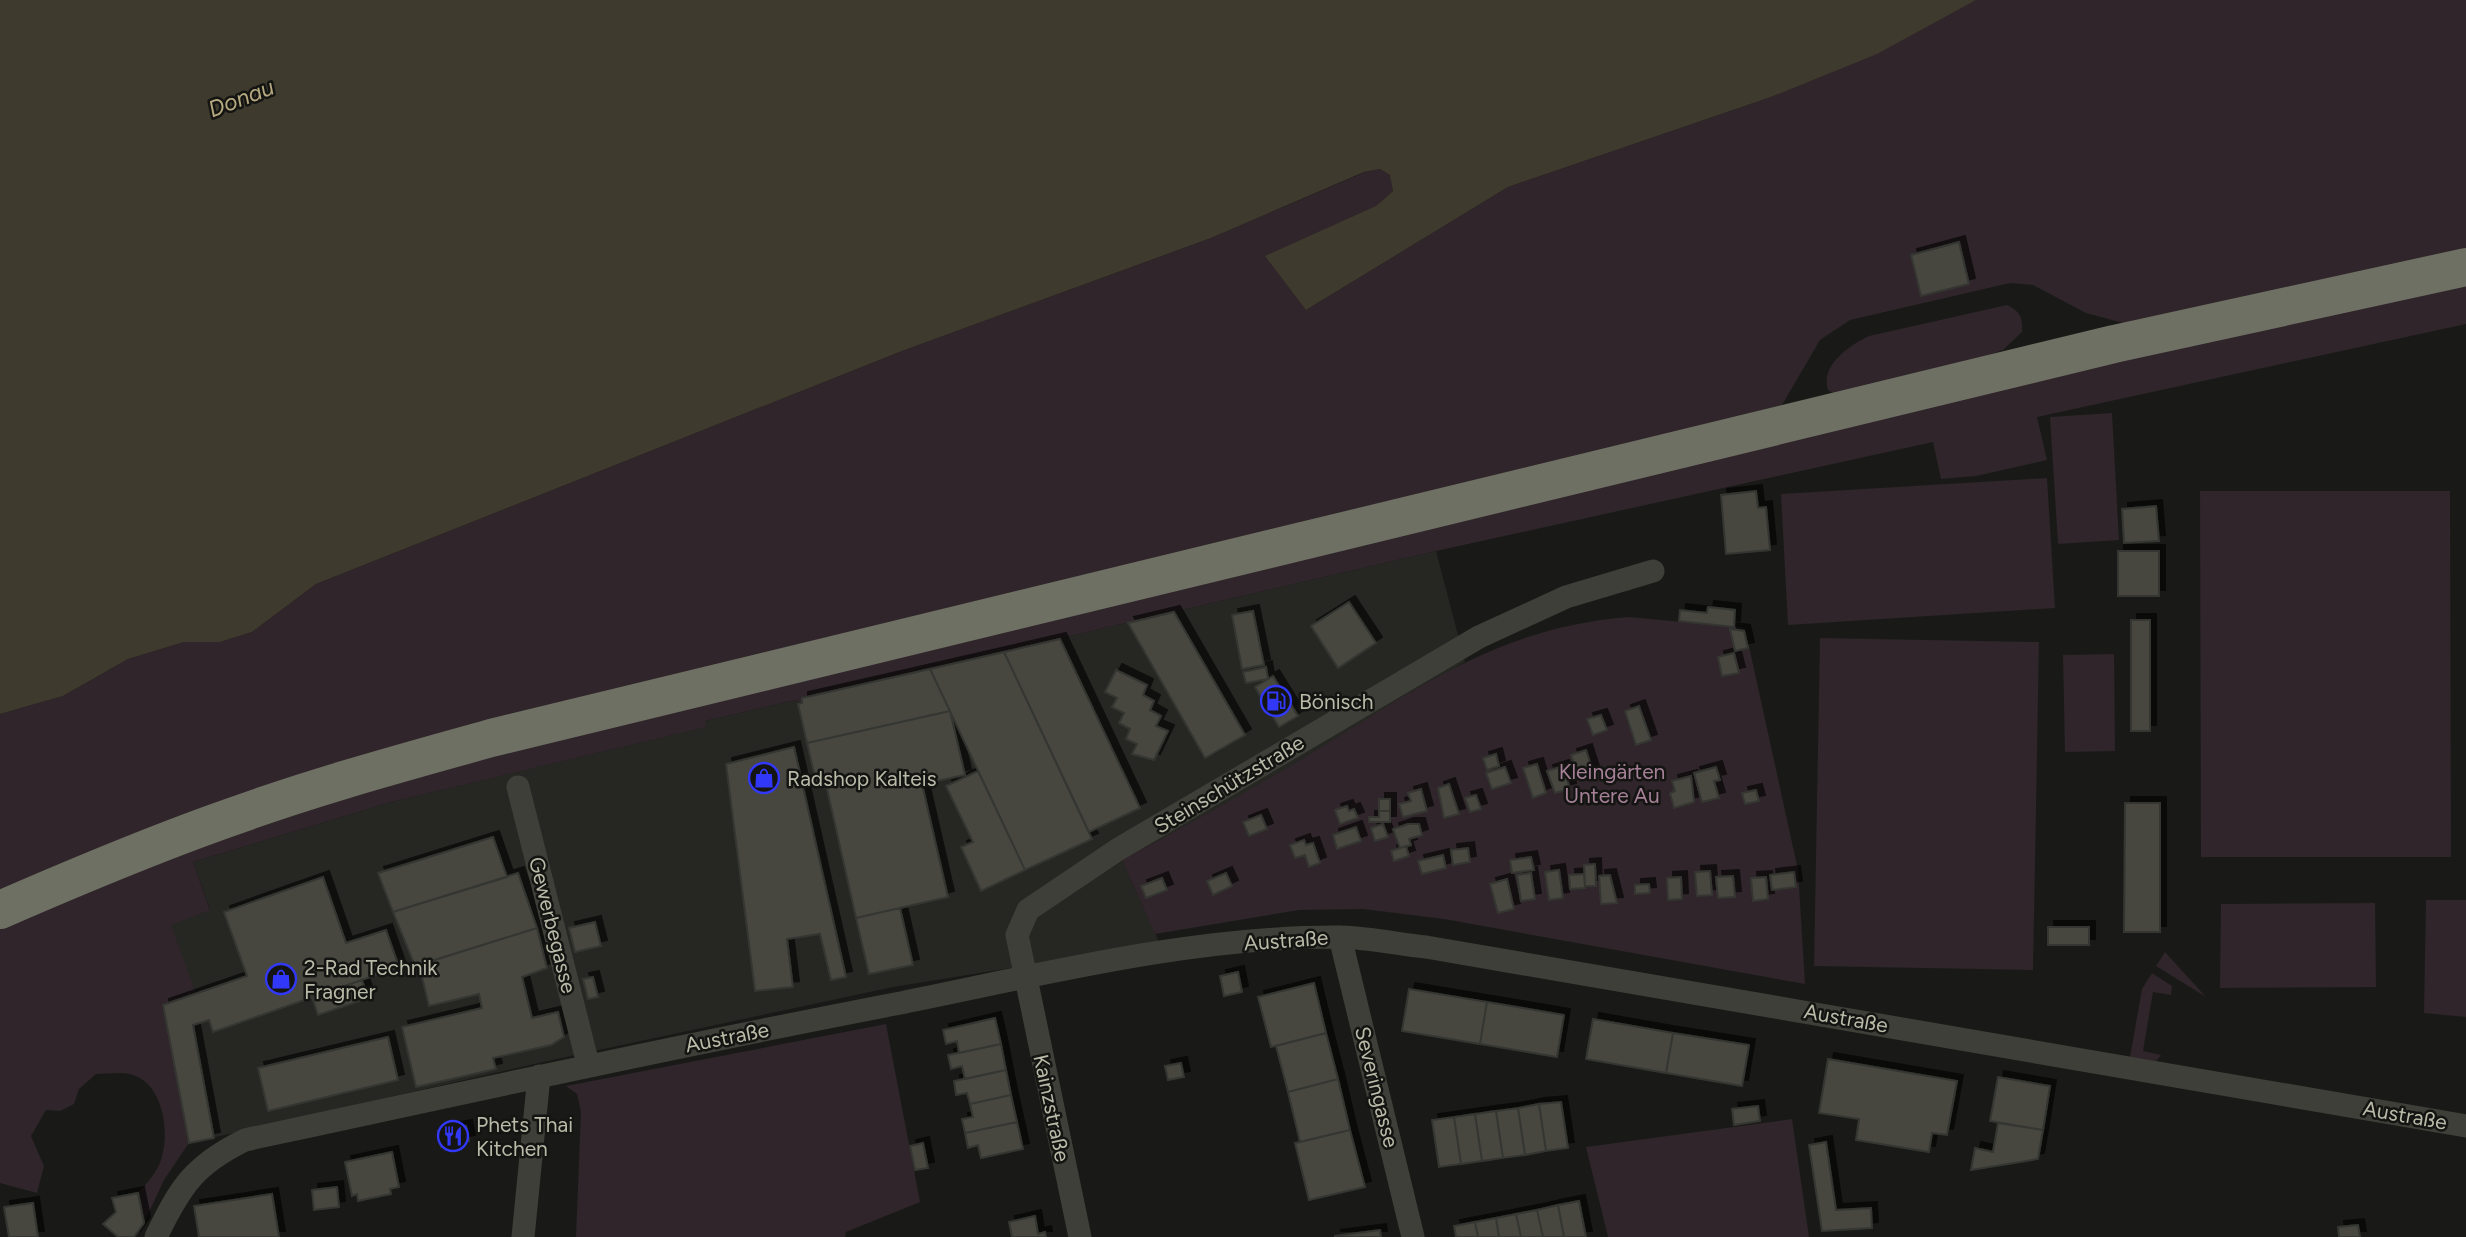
<svg xmlns="http://www.w3.org/2000/svg" width="2466" height="1237" font-family="Figtree,sans-serif">
	<style>
		.built { fill: #262723 }
		.green { fill: #2f252a }
		.water { fill: #3e3a2d }
		.building { fill: #464741; stroke: #343631; stroke-width: 2; filter: url(#shadow) }
		.lines { fill: none; stroke-linecap: round; stroke-linejoin: round }
		.street { stroke: #3e3f38; stroke-width: 23 }
		.highway { stroke: #6f7064; stroke-width: 38 }
		.labels { text-anchor: middle; dominant-baseline: central; stroke-width: 5; stroke-linejoin: round; paint-order: stroke }
		.poi-label { font-size: 21px; fill: #babaa9; stroke: #141512; text-anchor: start }
		.park-label { font-size: 21px; fill: #a58097; stroke: #141512 }
		.street-label { font-size: 21px; fill: #babaa9; stroke: #141512 }
		.water-label { font-size: 23px; font-style: italic; fill: #b5a980; stroke: #141512 }
	</style>
	<defs>
		<filter id="shadow"><feDropShadow dx="6" dy="-6" stdDeviation="0" flood-color="#0009"/></filter>
	</defs>
	<rect width="100%" height="100%" fill="#191a17"/>
	<path class="built" d="M1436 551 1465 662 1226 805 1122 860 1160 944 893 987 552 1060 189 1143 163 1005 171 924 210 909 193 862 391 802 705 727V721L795 700 802 703V698Z"/>
	<path class="green" d="M1976 0H2466V251L2123 323 2086 313 2033 285 2010 283 1850 320 1820 340 1782 405 1549 465 0 892V714L63 696 128 659 184 642H220L252 632 316 584 902 351 1211 238 1365 172 1380 169 1391 175 1393 191 1376 206 1306 310 1508 187 1771 97Z
		M2466 283V324L2037 417 2047 460 1976 476 1941 479 1933 442 1436 551 802 698V703L795 700 705 721 706 727 391 802 193 862 210 910 171 925 196 994 163 1006 189 1143 164 1180 144 1223 138 1193C149 1181 160 1169 163 1152 169 1126 161 1080 129 1074 119 1072 106 1074 96 1074L79 1089 74 1104 60 1111 46 1110 31 1136 44 1166 37 1193 0 1183V927L243 829 496 754 1800 435Z
		M2007 305C2020 311 2023 318 2022 332L2003 350 1981 358 1834 394 1828 390C1820 365 1850 345 1869 336Z
		M2112 413 2119 540 2058 544 2050 417Z
		M2047 478 2055 608 1788 625 1781 494Z
		M2200 491H2450L2451 857H2201Z
		M1629 617 1745 628 1798 870 1805 984 1444 919 1363 909 1299 910 1155 934 1122 860C1184 827 1246 793 1307 756 1415 690 1498 627 1629 617Z
		M1820 638 2039 642 2033 970 1814 966Z
		M2114 654 2115 751 2065 752 2063 655Z
		M2426 900H2466V1017L2424 1013Z
		M2375 903 2376 987 2220 988 2221 904Z
		M2165 952 2206 997 2156 966Z
		M2152 973 2172 986 2171 995 2153 992 2143 1051 2161 1055 2156 1061 2130 1057 2142 989Z
		M886 1024 920 1202 846 1232 845 1237H576L581 1112 577 1094 566 1086Z
		M1792 1119 1809 1237H1608L1586 1147Z"/>
	<path class="water" d="M0 0H1976L1877 54 1771 97 1508 187 1306 310 1265 256 1376 206 1393 191 1390 175 1380 169 1364 172 1211 238 902 351 316 584 252 632 220 642H184L128 659 63 696 0 714Z"/>
	<path class="building" d="M1959 242 1969 284 1921 296 1911 255Z
		M1756 491 1758 508 1766 507 1770 550 1726 554 1721 495Z
		M2156 506 2159 541 2124 543 2122 509Z
		M2118 551H2159V596H2118Z
		M1349 602 1376 643 1338 668 1311 626Z
		M1708 607 1735 610 1734 627 1679 621 1680 610 1707 613Z
		M1253 611 1264 665 1242 669 1232 615Z
		M1174 612 1245 735 1205 758 1128 623Z
		M2131 620H2150V731H2131Z
		M1730 629 1744 631 1748 648 1735 651Z
		M1060 639 1140 808 1089 832 1004 652Z
		M1004 652 1092 839 1025 870 930 669Z
		M1734 653 1739 673 1722 676 1718 657Z
		M1266 667 1268 679 1246 683 1243 672Z
		M930 669 950 711 807 743 798 704 802 703V698Z
		M1116 670 1147 685 1143 695 1154 701 1150 710 1161 716 1156 726 1168 731 1154 760 1132 754 1137 744 1126 739 1130 729 1119 723 1124 713 1112 707 1117 698 1105 692Z
		M1273 676 1298 716 1279 727 1255 687Z
		M1639 706 1651 740 1636 745 1625 711Z
		M950 711 965 775 922 784 948 897 856 918 825 780 816 782 807 743Z
		M1601 715 1607 730 1593 735 1587 719Z
		M794 747 846 977 831 980 820 934 787 939 793 987 755 991 726 764Z
		M1586 750 1594 775 1579 780 1571 755Z
		M1496 754 1499 766 1487 770 1483 758Z
		M1537 764 1546 793 1533 798 1523 768Z
		M1563 766 1570 789 1555 793 1547 771Z
		M1505 767 1511 783 1492 789 1486 773Z
		M1716 767 1720 780 1714 781 1719 798 1702 802 1694 773Z
		M978 771 1025 870 981 891 961 847 973 842 946 786Z
		M1691 776 1694 802 1674 808 1670 793 1675 791 1672 781Z
		M1449 784 1459 814 1444 818 1438 788Z
		M1421 789 1427 811 1403 817 1399 804 1411 801 1408 793Z
		M1756 790 1759 801 1745 804 1742 793Z
		M1476 795 1481 809 1470 812 1465 798Z
		M1379 799H1390V811H1379Z
		M2125 803H2160V932H2124Z
		M1347 806 1349 811 1354 809 1358 818 1340 824 1335 810Z
		M1379 811H1390V822H1369V817H1379Z
		M1261 815 1267 829 1249 836 1243 822Z
		M1383 824 1388 837 1375 841 1371 828Z
		M1408 824H1419L1422 835 1409 839 1411 845 1400 848 1393 829Z
		M1356 827 1361 841 1337 849 1333 835Z
		M493 837 507 877 393 912 378 873Z
		M1304 840 1306 845 1313 843 1320 863 1309 867 1305 855 1295 858 1290 845Z
		M1406 846 1409 856 1394 861 1391 851Z
		M1468 848 1470 862 1453 865 1451 850Z
		M1443 855 1446 868 1422 874 1418 861Z
		M1531 857 1534 870 1512 873 1510 860Z
		M1595 864 1596 886H1585L1584 865Z
		M1559 870 1563 898 1549 900 1545 872Z
		M1710 871 1712 895 1697 896 1695 872Z
		M1794 872 1796 887 1772 890 1770 875Z
		M518 873 537 928 415 966 393 912Z
		M1226 873 1232 886 1213 895 1207 881Z
		M1531 873 1535 899 1521 901 1517 875Z
		M1584 874 1585 888 1570 889 1569 875Z
		M1610 875 1617 903 1601 904 1599 876Z
		M1733 876 1735 897 1718 898 1716 877Z
		M323 877 346 943 386 930 399 967 213 1032 209 1020 193 1025 214 1138 189 1143 163 1005 247 976 224 912Z
		M1681 877 1682 899 1668 900 1667 878Z
		M1766 877 1768 899 1753 901 1751 878Z
		M1162 878 1167 890 1146 898 1141 886Z
		M1507 879 1514 909 1498 913 1490 884Z
		M1649 884 1650 893 1635 894V885Z
		M900 908 913 965 869 974 856 918Z
		M595 922 601 946 575 952 569 928Z
		M2048 927H2089V945H2048Z
		M537 928 547 968 522 977 532 1018 558 1012 564 1037 551 1045 493 1058 496 1069 416 1087 402 1027 482 1008 479 994 429 1006 419 965Z
		M1238 972 1242 992 1224 996 1220 976Z
		M593 977 598 997 588 999 583 979Z
		M362 980 368 998 318 1015 312 997Z
		M1314 983 1326 1033 1271 1047 1258 997Z
		M1409 989 1487 1002 1480 1044 1402 1031Z
		M1487 1002 1564 1015 1557 1057 1480 1044Z
		M995 1018 1001 1044 959 1053 957 1041 946 1044 943 1030Z
		M1593 1019 1673 1033 1666 1073 1586 1059Z
		M1326 1033 1338 1079 1288 1092 1276 1046Z
		M1673 1033 1749 1045 1742 1086 1666 1073Z
		M388 1037 398 1080 268 1111 258 1068Z
		M1001 1044 1006 1070 965 1079 962 1066 951 1069 948 1055Z
		M1828 1059 1957 1081 1947 1135 1932 1133 1929 1152 1856 1140 1859 1119 1819 1113Z
		M1181 1063 1184 1077 1168 1080 1165 1066Z
		M1006 1070 1011 1095 970 1104 967 1093 956 1095 954 1081Z
		M1998 1077 2050 1086 2043 1130 1990 1121Z
		M1338 1079 1350 1130 1300 1142 1288 1092Z
		M1011 1095 1017 1122 965 1133 962 1119 973 1117 970 1104Z
		M1561 1102 1568 1148 1546 1151 1539 1104Z
		M1539 1104 1546 1151 1525 1155 1518 1108Z
		M1758 1106 1760 1121 1734 1125 1732 1109Z
		M1518 1108 1525 1155 1503 1158 1496 1111Z
		M1496 1111 1503 1158 1482 1161 1475 1114Z
		M1475 1114 1482 1161 1461 1164 1454 1117Z
		M1454 1117 1461 1164 1439 1167 1432 1120Z
		M1017 1122 1023 1149 981 1158 978 1145 968 1148 965 1133Z
		M1998 1123 2043 1130 2038 1159 1971 1170 1975 1148 1993 1152Z
		M466 1126 469 1141 441 1147 438 1131Z
		M1350 1130 1365 1187 1309 1200 1295 1143Z
		M1826 1142 1836 1210 1871 1208 1872 1228 1822 1231 1809 1145Z
		M923 1143 928 1168 915 1170 910 1146Z
		M392 1152 399 1187 390 1189 391 1194 358 1201 357 1194 352 1196 345 1162Z
		M337 1187 339 1207 314 1210 312 1190Z
		M138 1193 144 1223 134 1237H118L103 1224 116 1212 112 1198Z
		M272 1194 279 1237H199L194 1206Z
		M1579 1201 1586 1237H1564L1558 1205Z
		M33 1203 38 1237H9L4 1207Z
		M1558 1205 1564 1237H1543L1537 1210Z
		M1537 1210 1543 1237H1521L1516 1214Z
		M1516 1214 1521 1237H1499L1496 1218Z
		M1035 1216 1038 1234 1045 1232 1046 1237H1012L1009 1222Z
		M1496 1218 1499 1237H1478L1475 1222Z
		M1475 1222 1478 1237H1456L1454 1226Z
		M2358 1225 2360 1237H2339L2338 1227Z
		M1380 1230 1381 1237H1335V1236Z"/>
	<g class="lines">
		<path class="street" d="M518 787 588 1064
			M1340 937 1413 1237
			M156 1237C180 1187 194 1165 245 1140 462 1093 678 1046 895 1004 1040 975 1188 937 1336 937 1366 937 1397 944 1426 947L2466 1126
			M523 1237 539 1076
			M1080 1237 1017 935 1028 910 1117 850 1479 637 1566 597 1653 571"/>
		<path class="highway" d="M0 910C78 876 156 843 237 815 320 785 406 762 491 738L2114 344 2466 267"/>
	</g>
	<defs>
		<g id="fuel-ring" transform="scale(1.575)"><circle r="9.5" fill="#141512" stroke="#3238f7" stroke-width="1.5"/><path d="M-5.5-6h7V0h2V4h1.3V-2.5L3-4.5l.8-.8L6-3V5H2.5V1h-1V6h-7ZM-4.2-4.7v3.2H.2V-4.7Z" fill="#3238f7"/></g>
		<g id="shop-ring" transform="scale(1.575)"><circle r="9.5" fill="#141512" stroke="#3238f7" stroke-width="1.5"/><path d="M-5-2.5h2.3a2.7 3.5 0 0 1 5.4 0H5L5.5 6h-11ZM-1.5-2.5h3a1.5 2.3 0 0 0-3 0Z" fill="#3238f7"/></g>
		<g id="restaurant-ring" transform="scale(1.575)"><circle r="9.5" fill="#141512" stroke="#3238f7" stroke-width="1.5"/><path d="M-5-6h1v4h1v-4h1v4h1v-4h1v5L-1.5 .5V6h-2V.5L-5-1ZM5-6V6H3V1.5H1.5Q1.5-4 5-6Z" fill="#3238f7"/></g>
	</defs>
	<g fill-rule="evenodd">
		<use href="#fuel-ring" x="1276" y="701"/>
		<use href="#shop-ring" x="764" y="778"/>
		<use href="#shop-ring" x="281" y="979"/>
		<use href="#restaurant-ring" x="453" y="1136"/>
	</g>
	<g class="labels">
		<g class="poi-label">
			<text x="1299" y="701">Bönisch</text>
			<text x="787" y="778">Radshop Kalteis</text>
			<text x="304" y="967">2-Rad Technik<tspan x="304" dy="24">Fragner</tspan></text>
			<text x="476" y="1124">Phets Thai<tspan x="476" dy="24">Kitchen</tspan></text>
		</g>
		<g class="park-label">
			<text x="1612" y="771">Kleingärten<tspan x="1612" dy="24">Untere Au</tspan></text>
		</g>
		<g class="street-label">
			<text transform="translate(1229 784) rotate(-31)">Steinschützstraße</text>
			<text transform="translate(553 925) rotate(76)">Gewerbegasse</text>
			<text transform="translate(1286 940) rotate(-4)">Austraße</text>
			<text transform="translate(1846 1018) rotate(10)">Austraße</text>
			<text transform="translate(727 1037) rotate(-11)">Austraße</text>
			<text transform="translate(1377 1087) rotate(76)">Severingasse</text>
			<text transform="translate(1052 1108) rotate(78)">Kainzstraße</text>
			<text transform="translate(2405 1115) rotate(10)">Austraße</text>
		</g>
		<g class="water-label">
			<text transform="translate(241 98) rotate(-21)">Donau</text>
		</g>
	</g>
</svg>
